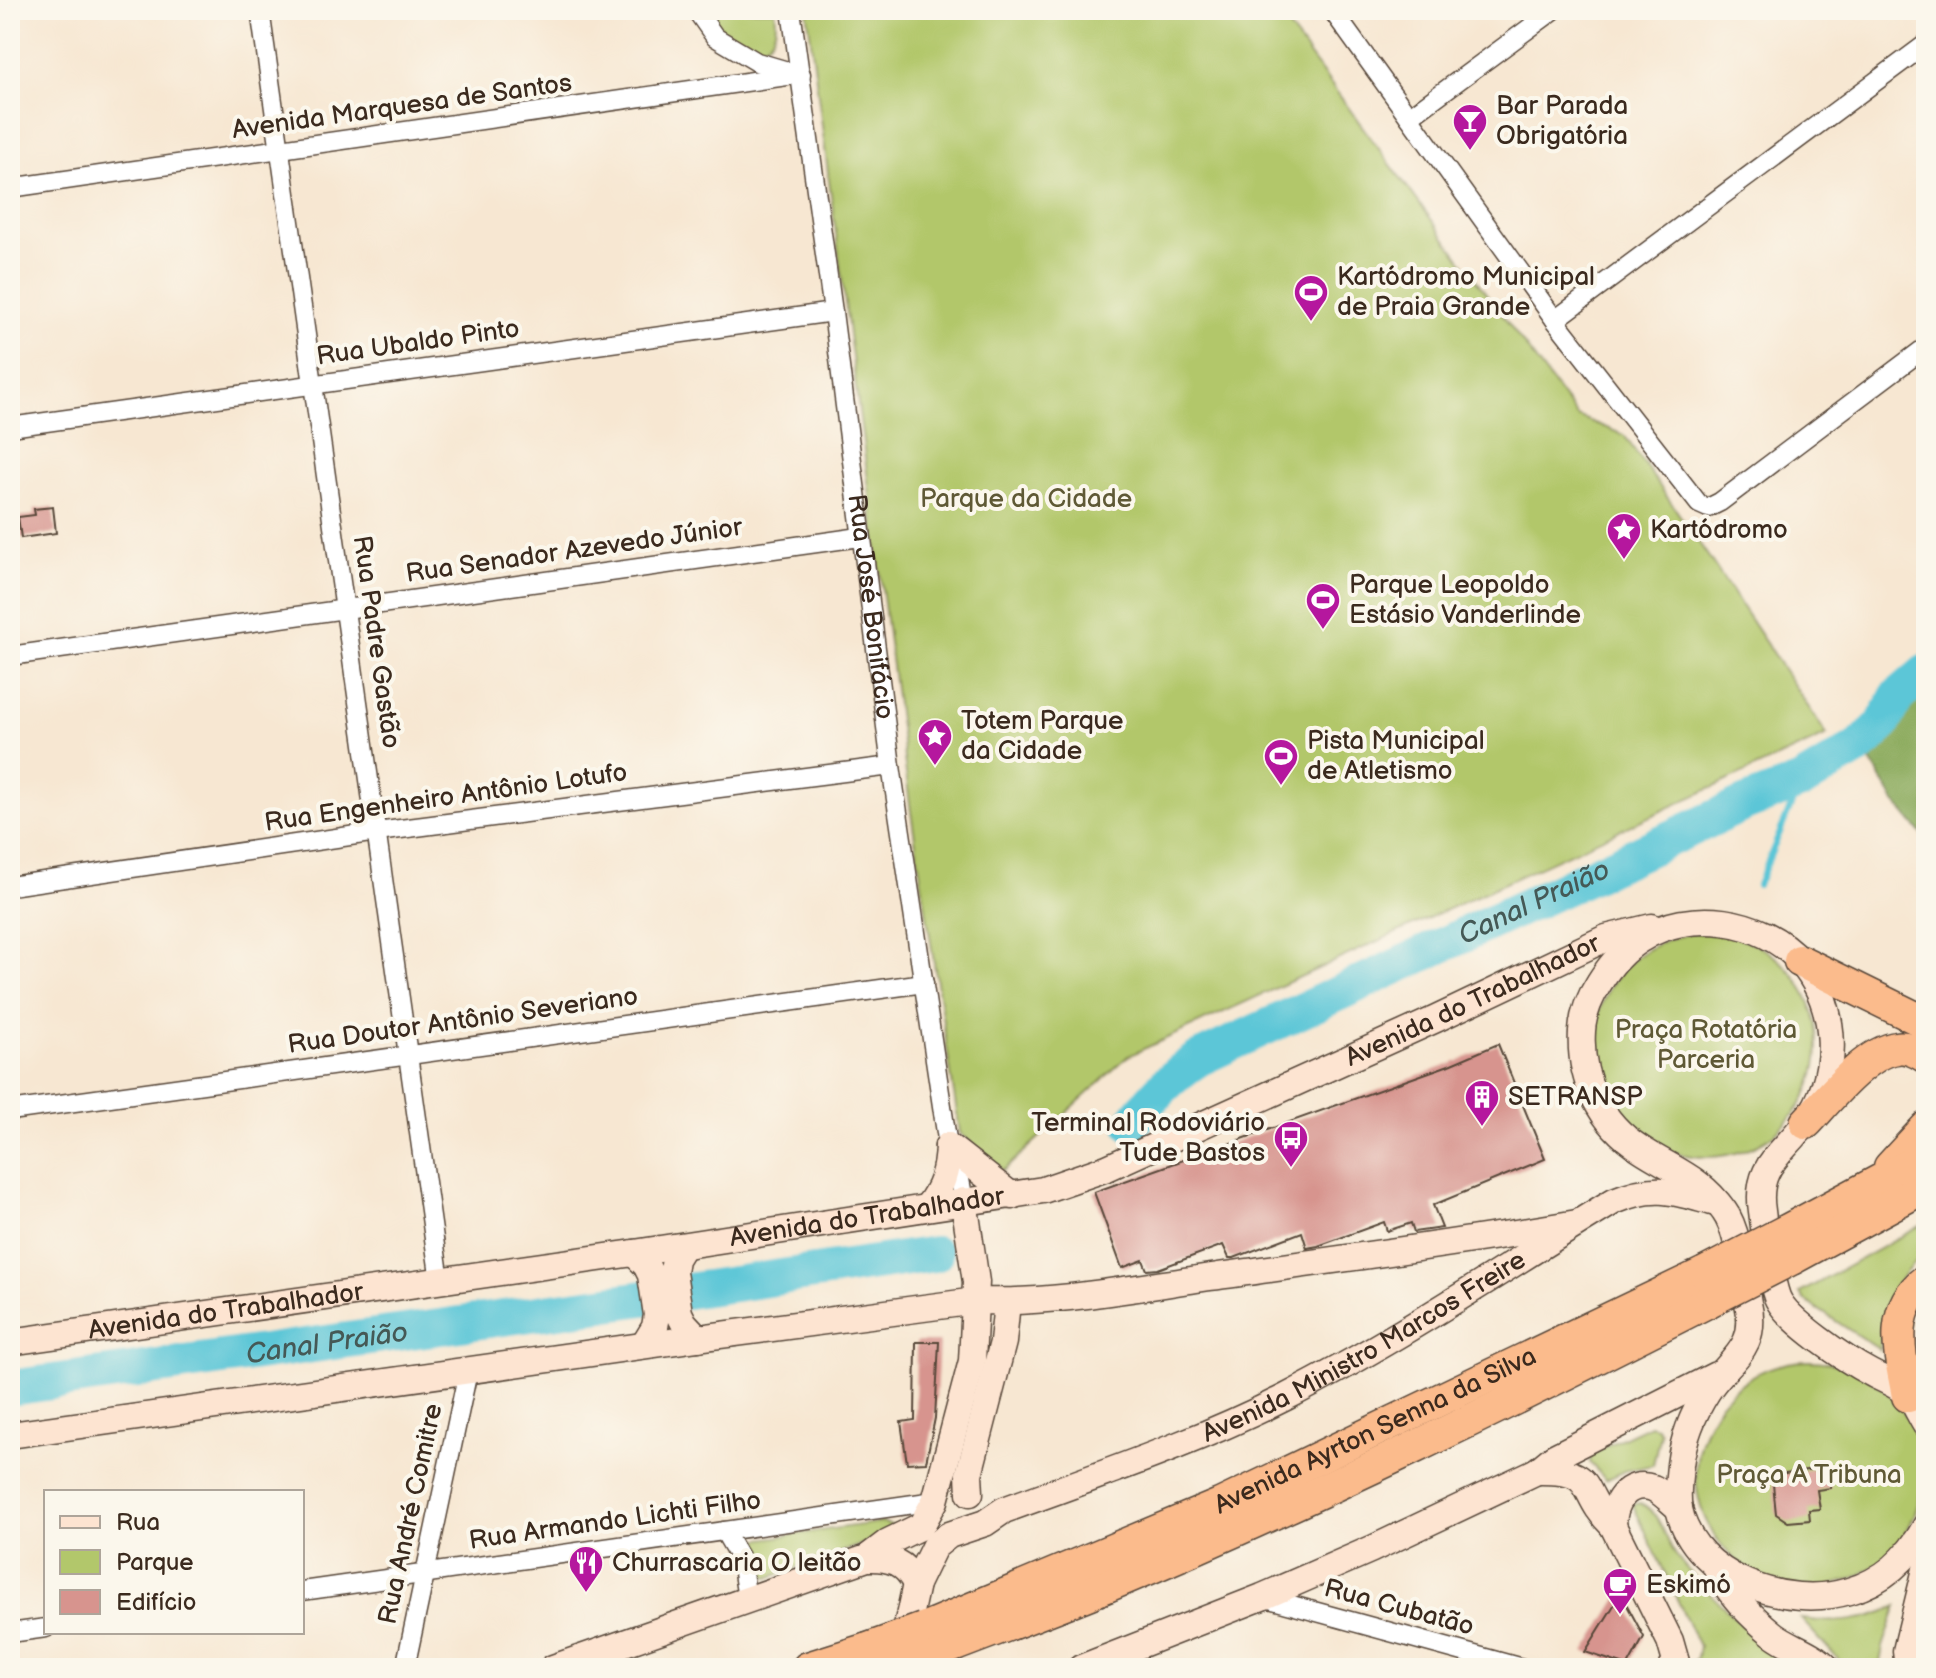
<svg xmlns="http://www.w3.org/2000/svg" width="1936" height="1678" font-family="'Balsamiq Sans',sans-serif">
	<style>
		.green { fill: #b2c76b; stroke: #767844; stroke-width: 2 }
		.forest { fill: #8dac5f; stroke: #646b3e; stroke-width: 2 }
		.lines { fill: none; stroke-linecap: round; stroke-linejoin: round }
		.stream { stroke: #5cc6d7; stroke-width: 6 }
		.river { stroke: #5cc6d7; stroke-width: 36 }
		.building { fill: #d7948e }
		.street-casing { stroke: #574639; stroke-width: 21 }
		.secondary-casing { stroke: #574639; stroke-width: 29 }
		.highway-casing { stroke: #574639; stroke-width: 35 }
		.street { stroke: #fff; stroke-width: 18 }
		.secondary { stroke: #fde4d1; stroke-width: 26 }
		.highway { stroke: #fbbb8c; stroke-width: 32 }
		.highway-bridge-casing { stroke: #574639; stroke-width: 35; stroke-linecap: butt }
		.highway-bridge { stroke: #fbbb8c; stroke-width: 32 }
		.labels { text-anchor: middle; dominant-baseline: central; stroke-width: 8; stroke-linejoin: round; paint-order: stroke }
		.poi-label { font-size: 26px; fill: #3b2a1e; stroke: #fbf7ec; text-anchor: start }
		.street-label { font-size: 26px; fill: #3b2a1e; stroke: #fbf7ec }
		.park-label { font-size: 26px; fill: #5f5935; stroke: #fbf7ec }
		.water-label { font-size: 28px; font-style: italic; fill: #455956; stroke: #fbf7ec }
	</style>
	<rect width="100%" height="100%" fill="#fbf7ec"/>
	<filter id="ink" filterUnits="userSpaceOnUse"><feTurbulence type="fractalNoise" baseFrequency=".0125" numOctaves="2"/><feDisplacementMap in="SourceGraphic" scale="16" xChannelSelector="R" yChannelSelector="G"/><feConvolveMatrix kernelMatrix="1 2 1 2 8 2 1 2 1" color-interpolation-filters="sRGB"/></filter>
	<filter id="wash" filterUnits="userSpaceOnUse"><feTurbulence type="fractalNoise" baseFrequency=".006" numOctaves="4" result="noise"/><feDisplacementMap in="SourceGraphic" scale="32" xChannelSelector="R" yChannelSelector="G"/><feGaussianBlur stdDeviation="1.8" result="paint"/><feColorMatrix in="noise" values="0 0 0 0 0 0 0 0 0 0 0 0 0 0 0 0 0 1.4 0 .05"/><feComposite in="paint" operator="in"/></filter>
	<g filter="url(#wash)">
		<rect width="100%" height="100%" fill="#f7e7d2"/>
		<path class="green" d="M703 10H775C782 56 746 55 719 31 712 25 708 17 703 10Z
			M807 10H1276L1577 416 1624 435 1706 553 1827 735 1128 1056 1003 1171 960 1133 911 812Z
			M1594 1045a112 112 0 1 1 224 0a112 112 0 1 1-224 0Z
			M1926 1223V1253C1895 1276 1879 1312 1880 1350L1804 1300 1800 1293Z
			M1696 1474a113 113 0 1 1 226 0a113 113 0 1 1-226 0Z
			M1650 1425 1657 1427 1660 1433 1653 1465 1624 1471 1606 1480 1590 1463 1591 1453Z
			M1640 1503C1662 1513 1664 1540 1678 1558 1709 1598 1751 1628 1782 1668H1690L1697 1657 1699 1646 1633 1505Z
			M882 1522 894 1526 891 1534 771 1577 758 1576 749 1544 755 1540Z
			M1897 1606 1883 1647 1879 1668H1846L1801 1619C1836 1624 1866 1622 1897 1606Z"/>
		<path class="forest" d="M1918 698H1926V839L1895 802 1869 758Z"/>
		<g class="lines">
			<path class="stream" d="M1758 885 1801 782"/>
			<g class="river">
				<path id="s1" d="M1132 1124C1152 1097 1170 1077 1198 1059L1744 804 1801 782 1861 746 1883 724 1897 697 1926 672"/>
				<path d="M687 1291 935 1254"/>
				<path id="s2" d="M10 1388 644 1298"/>
			</g>
		</g>
		<g id="blocks">
			<path class="building" d="M53 507 56 533 21 538 18 517 35 515 34 509Z
				M1498 1044 1545 1159 1433 1205 1442 1228 1414 1232 1411 1223 1387 1231 1384 1222 1318 1246 1307 1248 1302 1232 1234 1258H1229L1223 1245 1158 1269 1147 1270 1143 1260 1122 1268 1094 1192 1449 1065Z
				M916 1342H939L935 1418 926 1462 907 1463 901 1422 915 1420Z
				M1829 1467 1831 1488 1817 1490 1820 1509 1809 1510 1810 1520 1788 1522 1776 1514 1773 1484 1778 1474Z
				M1621 1594 1644 1637 1628 1666 1585 1652Z"/>
		</g>
	</g>
	<g filter="url(#ink)">
		<use href="#blocks" fill-opacity="0" stroke="#574639" stroke-width="2"/>
		<g class="lines">
			<g class="street-casing">
				<g id="street">
					<path d="M260 10 440 1281"/>
					<path d="M696 10 715 37 757 62 791 72"/>
					<path id="s3" d="M791 10 833 312 891 766 948 1146 958 1169 964 1201"/>
					<path d="M1332 10 1555 320 1699 504 1708 508 1720 502 1926 347"/>
					<path d="M1409 117 1554 10"/>
					<path d="M10 188 801 74"/>
					<path d="M1555 320 1926 44"/>
					<path d="M10 427 833 312"/>
					<path d="M10 656 860 537"/>
					<path d="M10 886 377 832 891 766"/>
					<path d="M10 1111 924 983"/>
					<path d="M724 1531 741 1560 747 1599"/>
					<path d="M302 1591 935 1501"/>
					<path d="M1262 1597 1522 1668"/>
					<path d="M10 1633 46 1628"/>
					<path d="M405 1668 468 1371"/>
				</g>
			</g>
			<g class="secondary-casing">
				<g id="secondary">
					<path d="M948 1146 1012 1196"/>
					<path d="M927 1207C942 1188 947 1171 948 1146"/>
					<path d="M683 1246 675 1259 673 1272 679 1313 684 1323 698 1338"/>
					<path d="M634 1253 646 1265 651 1275 657 1315 655 1327 644 1345"/>
					<path id="s4" d="M10 1342 634 1253 1043 1190 1107 1168 1436 1019 1606 938 1652 927"/>
					<path d="M1926 1425C1920 1416 1915 1403 1908 1395 1898 1384 1883 1380 1871 1373 1848 1361 1786 1320 1777 1297 1769 1275 1765 1235 1762 1211 1755 1165 1782 1155 1806 1122 1841 1074 1839 1007 1800 961 1762 918 1689 908 1641 939 1623 950 1610 965 1599 983 1590 997 1583 1014 1582 1031 1579 1079 1600 1123 1641 1149 1673 1170 1701 1178 1724 1211 1739 1231 1743 1278 1748 1303 1759 1350 1728 1359 1707 1392 1693 1414 1683 1440 1680 1465 1679 1478 1676 1496 1679 1509 1694 1578 1787 1610 1849 1591 1884 1581 1908 1559 1926 1526"/>
					<path d="M10 1435 698 1338 976 1301C1054 1304 1133 1288 1211 1277 1333 1260 1455 1244 1577 1223"/>
					<path d="M1537 1471C1601 1470 1576 1490 1613 1526L1670 1641 1676 1662 1672 1668"/>
					<path d="M970 1493 969 1474 1003 1342 1007 1302"/>
					<path d="M1613 1526C1613 1504 1626 1479 1653 1488 1662 1492 1671 1502 1679 1508"/>
					<path d="M867 1558 888 1542 921 1526 935 1501 972 1361 976 1282 964 1201"/>
					<path d="M1716 1566C1724 1590 1753 1618 1773 1634 1790 1647 1812 1652 1827 1668"/>
					<path id="s5" d="M902 1649 916 1584 934 1547 949 1535 985 1523 1004 1510C1099 1475 1195 1443 1286 1397 1400 1339 1505 1267 1614 1201 1655 1184 1672 1191 1712 1202"/>
					<path d="M553 1668 867 1558C890 1557 905 1562 916 1584"/>
					<path d="M1081 1668 1262 1597 1372 1549 1537 1471 1554 1457 1716 1375"/>
					<path d="M1908 1668 1906 1651 1926 1569"/>
				</g>
			</g>
			<g class="highway-casing">
				<g id="highway">
					<path d="M1800 961 1926 1023"/>
					<path d="M1806 1123C1827 1101 1865 1052 1897 1048 1906 1046 1919 1052 1926 1057"/>
					<path d="M1890 1167 1926 1128"/>
					<path d="M1786 1231 1926 1156"/>
					<path d="M1793 1258 1926 1186"/>
					<path d="M1908 1396C1900 1354 1887 1310 1926 1280"/>
					<path id="s6" d="M923 1629 1220 1505 1705 1273"/>
					<path d="M921 1658C983 1634 1046 1611 1107 1586 1312 1500 1511 1402 1709 1301"/>
					<path d="M808 1668 868 1649"/>
				</g>
			</g>
			<use href="#street" class="street"/>
			<use href="#secondary" class="secondary"/>
			<use href="#highway" class="highway"/>
			<g class="highway-bridge-casing">
				<path id="highway-bridge" d="M1705 1273 1786 1231
					M1709 1301 1793 1258
					M868 1649 923 1629
					M893 1668 921 1658"/>
			</g>
			<use href="#highway-bridge" class="highway-bridge"/>
		</g>
	</g>
	<defs>
		<g id="bar-pin" transform="scale(1.8)"><path d="M0 17L-7.5 6A9.5 9.5 0 1 1 7.5 6Z" fill="#b5179e" stroke="#fbf7ec"/><path d="M-6-5H6L.8 .8V4.5H3.5V6h-7V4.5H-.8V.8Z" fill="#fff"/></g>
		<g id="stadium-pin" transform="scale(1.8)"><path d="M0 17L-7.5 6A9.5 9.5 0 1 1 7.5 6Z" fill="#b5179e" stroke="#fbf7ec"/><path d="M0-5a6.5 5 0 1 0 0 10a6.5 5 0 1 0 0-10ZM-3.5-1.8h7v3.6h-7Z" fill="#fff"/></g>
		<g id="sight-pin" transform="scale(1.8)"><path d="M0 17L-7.5 6A9.5 9.5 0 1 1 7.5 6Z" fill="#b5179e" stroke="#fbf7ec"/><path d="M0-6L1.8-2.2L6-1.7L2.9 1.2L3.7 5.4L0 3.3L-3.7 5.4L-2.9 1.2L-6-1.7L-1.8-2.2Z" fill="#fff"/></g>
		<g id="building-pin" transform="scale(1.8)"><path d="M0 17L-7.5 6A9.5 9.5 0 1 1 7.5 6Z" fill="#b5179e" stroke="#fbf7ec"/><path d="M-4-6H4V6H1V3H-1V6H-4ZM-2.5-4.3h1.7v1.8h-1.7ZM.8-4.3h1.7v1.8H.8ZM-2.5-1h1.7V.8h-1.7ZM.8-1h1.7V.8H.8Z" fill="#fff"/></g>
		<g id="bus-pin" transform="scale(1.8)"><path d="M0 17L-7.5 6A9.5 9.5 0 1 1 7.5 6Z" fill="#b5179e" stroke="#fbf7ec"/><path d="M-5-6H5V4H4V6H2V4H-2V6H-4V4H-5ZM-3.5-4V0h7V-4ZM-3.5 1.2v1.5H-2V1.2ZM2 1.2v1.5H3.5V1.2Z" fill="#fff"/></g>
		<g id="restaurant-pin" transform="scale(1.8)"><path d="M0 17L-7.5 6A9.5 9.5 0 1 1 7.5 6Z" fill="#b5179e" stroke="#fbf7ec"/><path d="M-5-6h1v4h1v-4h1v4h1v-4h1v5L-1.5 .5V6h-2V.5L-5-1ZM5-6V6H3V1.5H1.5Q1.5-4 5-6Z" fill="#fff"/></g>
		<g id="cafe-pin" transform="scale(1.8)"><path d="M0 17L-7.5 6A9.5 9.5 0 1 1 7.5 6Z" fill="#b5179e" stroke="#fbf7ec"/><path d="M-5.5-4.5H6V0H3Q3 3.5 0 3.5H-2.5Q-5.5 3.5-5.5 0ZM3-3.2v2h1.7v-2ZM-6 4.5H4V6H-6Z" fill="#fff"/></g>
	</defs>
	<g fill-rule="evenodd">
		<use href="#bar-pin" x="1470" y="121"/>
		<use href="#stadium-pin" x="1311" y="292"/>
		<use href="#sight-pin" x="1624" y="530"/>
		<use href="#stadium-pin" x="1323" y="600"/>
		<use href="#sight-pin" x="935" y="736"/>
		<use href="#stadium-pin" x="1281" y="756"/>
		<use href="#building-pin" x="1482" y="1097"/>
		<use href="#bus-pin" x="1291" y="1138"/>
		<use href="#restaurant-pin" x="586" y="1563"/>
		<use href="#cafe-pin" x="1620" y="1585"/>
	</g>
	<g class="labels">
		<g class="poi-label">
			<text x="1496" y="106">Bar Parada<tspan x="1496" dy="30">Obrigatória</tspan></text>
			<text x="1337" y="277">Kartódromo Municipal<tspan x="1337" dy="30">de Praia Grande</tspan></text>
			<text x="1650" y="530">Kartódromo</text>
			<text x="1349" y="585">Parque Leopoldo<tspan x="1349" dy="30">Estásio Vanderlinde</tspan></text>
			<text x="961" y="721">Totem Parque<tspan x="961" dy="30">da Cidade</tspan></text>
			<text x="1307" y="741">Pista Municipal<tspan x="1307" dy="30">de Atletismo</tspan></text>
			<text x="1508" y="1097">SETRANSP</text>
			<text x="1265" y="1123" text-anchor="end">Terminal Rodoviário<tspan x="1265" dy="30">Tude Bastos</tspan></text>
			<text x="612" y="1563">Churrascaria O leitão</text>
			<text x="1646" y="1585">Eskimó</text>
		</g>
		<g class="street-label">
			<text transform="translate(402 107) rotate(-8)">Avenida Marquesa de Santos</text>
			<text transform="translate(418 343) rotate(-8)">Rua Ubaldo Pinto</text>
			<text transform="translate(574 551) rotate(-8)">Rua Senador Azevedo Júnior</text>
			<text stroke="none"><textPath href="#s3" startOffset="602">Rua José Bonifácio</textPath></text>
			<text transform="translate(376 642) rotate(82)">Rua Padre Gastão</text>
			<text transform="translate(446 798) rotate(-8)">Rua Engenheiro Antônio Lotufo</text>
			<text stroke="none"><textPath href="#s4" startOffset="1514">Avenida do Trabalhador</textPath></text>
			<text transform="translate(463 1021) rotate(-8)">Rua Doutor Antônio Severiano</text>
			<text stroke="none"><textPath href="#s4" startOffset="866">Avenida do Trabalhador</textPath></text>
			<text stroke="none"><textPath href="#s4" startOffset="218">Avenida do Trabalhador</textPath></text>
			<text stroke="none"><textPath href="#s5" startOffset="584">Avenida Ministro Marcos Freire</textPath></text>
			<text stroke="none"><textPath href="#s6" startOffset="494">Avenida Ayrton Senna da Silva</textPath></text>
			<text transform="translate(411 1514) rotate(-78)">Rua André Comitre</text>
			<text transform="translate(615 1521) rotate(-8)">Rua Armando Lichti Filho</text>
			<text transform="translate(1399 1608) rotate(15)">Rua Cubatão</text>
		</g>
		<g class="park-label">
			<text x="1026" y="499">Parque da Cidade</text>
			<text x="1706" y="1030">Praça Rotatória<tspan x="1706" dy="30">Parceria</tspan></text>
			<text x="1809" y="1475">Praça A Tribuna</text>
		</g>
		<g class="water-label">
			<text stroke="none"><textPath href="#s1" startOffset="464">Canal Praião</textPath></text>
			<text stroke="none"><textPath href="#s2" startOffset="320">Canal Praião</textPath></text>
		</g>
	</g>
	<rect width="1936" height="1678" fill="none" stroke="#fbf7ec" stroke-width="40"/>
	<rect x="44" y="1490" width="260" height="144" fill="#fbf7ec" stroke="#aea59a" stroke-width="2"/>
	<rect x="60" y="1516" width="40" height="12" fill="#fde4d1" stroke="#aea59a" stroke-width="2"/>
	<text x="116" y="1530" font-size="24" fill="#3b2a1e">Rua</text>
	<rect x="60" y="1550" width="40" height="24" fill="#b2c76b" stroke="#aea59a" stroke-width="2"/>
	<text x="116" y="1570" font-size="24" fill="#3b2a1e">Parque</text>
	<rect x="60" y="1590" width="40" height="24" fill="#d7948e" stroke="#aea59a" stroke-width="2"/>
	<text x="116" y="1610" font-size="24" fill="#3b2a1e">Edifício</text>
</svg>
